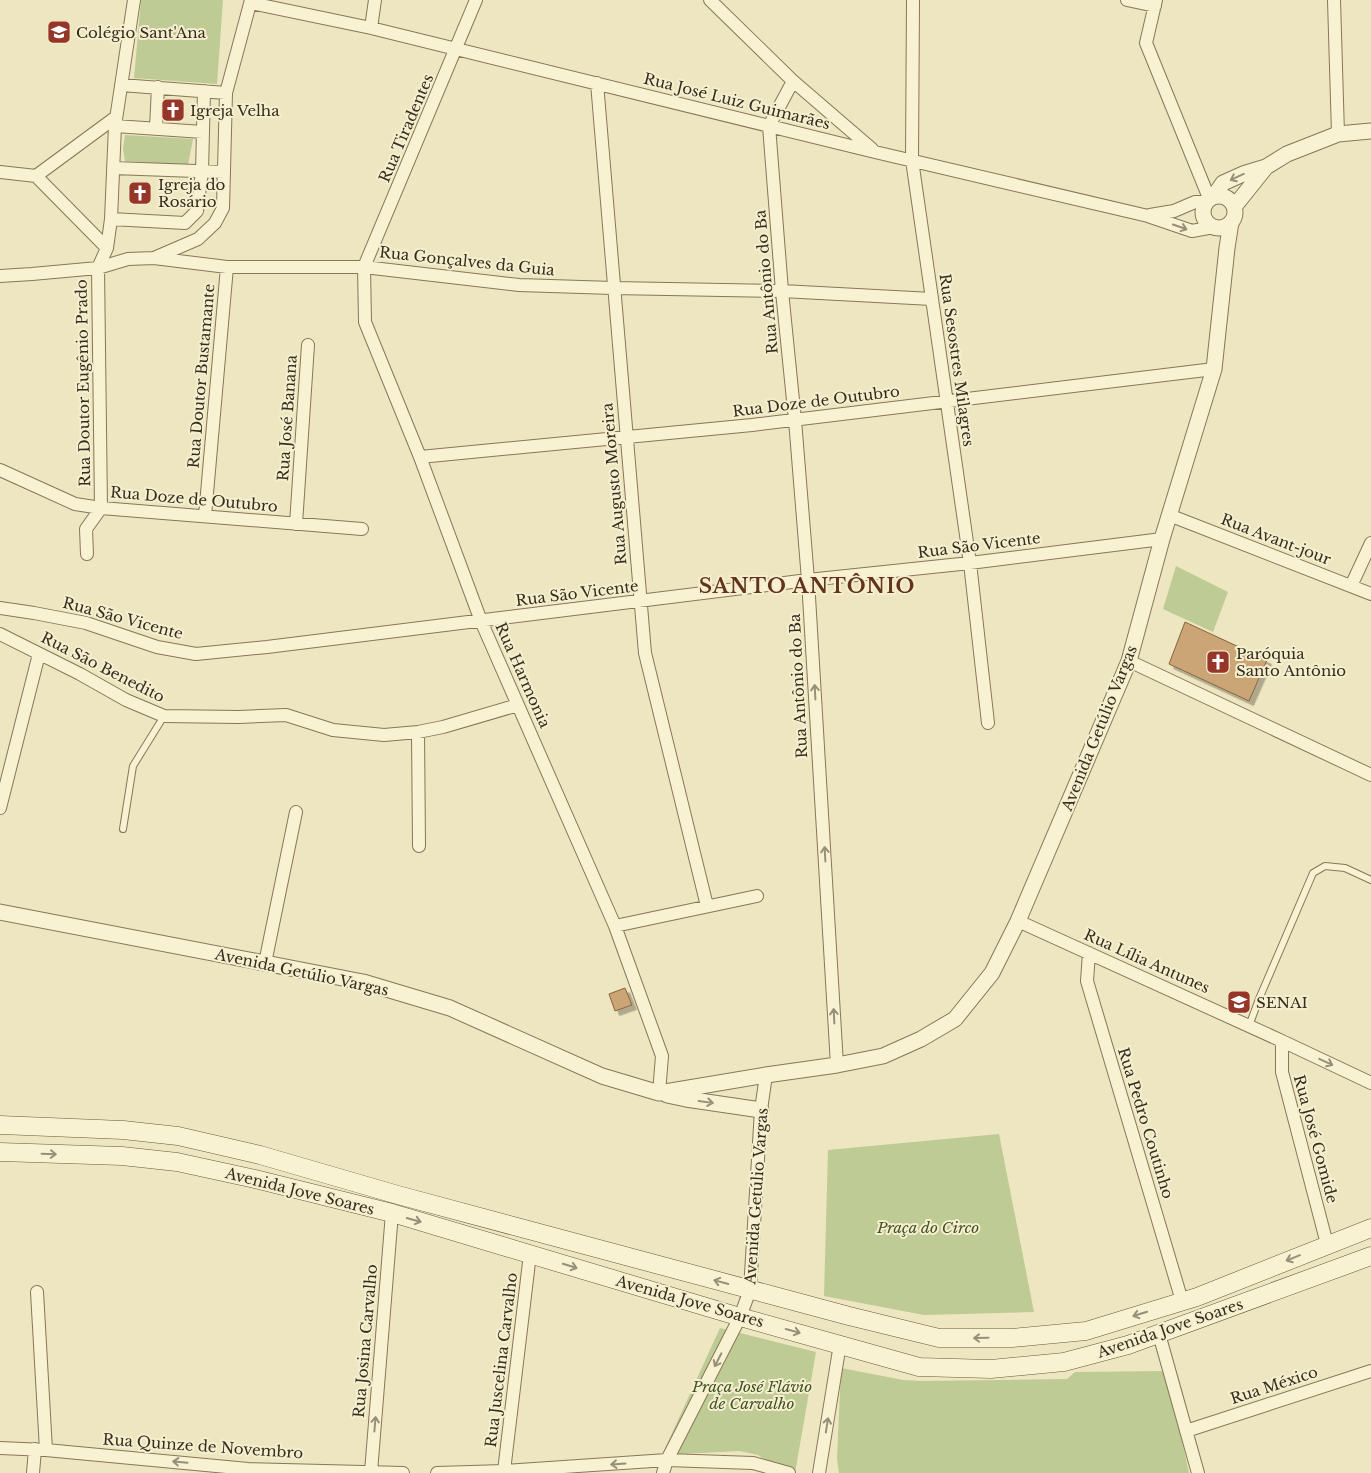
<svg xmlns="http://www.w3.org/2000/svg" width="1371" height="1473" font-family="'Libre Baskerville',serif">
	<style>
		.green { fill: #becb94 }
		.building { fill: #cca576; stroke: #85633e; filter: url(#shadow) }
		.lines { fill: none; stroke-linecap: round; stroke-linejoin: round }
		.service-casing { stroke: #867758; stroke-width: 8 }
		.minor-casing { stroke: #867758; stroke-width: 14 }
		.tertiary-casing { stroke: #867758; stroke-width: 17 }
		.secondary-casing { stroke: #68583b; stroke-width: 19 }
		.service { stroke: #f8f2d3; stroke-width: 6 }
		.minor { stroke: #f8f2d3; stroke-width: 12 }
		.tertiary { stroke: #f8f2d3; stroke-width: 15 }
		.secondary { stroke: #f8f2d3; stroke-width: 18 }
		.oneway { stroke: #978f78 }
		.labels { text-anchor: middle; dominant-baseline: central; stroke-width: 4; stroke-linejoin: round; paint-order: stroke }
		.poi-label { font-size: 15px; fill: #362c1d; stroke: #f5efcf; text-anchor: start }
		.street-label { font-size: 15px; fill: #362c1d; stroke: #f5efcf }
		.park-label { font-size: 15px; font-style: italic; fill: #405223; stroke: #f5efcf }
		.district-label { font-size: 20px; font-weight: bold; letter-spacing: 1px; fill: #62341c; stroke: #f5efcf }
	</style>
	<defs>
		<filter id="shadow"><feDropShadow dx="4.5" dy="4.5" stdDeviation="0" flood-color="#0004"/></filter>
	</defs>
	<rect width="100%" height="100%" fill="#ede6c0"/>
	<path class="green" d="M141 0H223L217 84 134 78Z
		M125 135 193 139 188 165 125 161 123 149Z
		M1176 566 1228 592 1213 632 1163 609Z
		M999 1134 1034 1312 924 1315 824 1296 828 1150Z
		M720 1328 816 1352 795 1473H783L758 1455 739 1451 662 1455Z
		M841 1368 903 1380 921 1381 1067 1379 1075 1372 1167 1371 1189 1473H839L837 1459Z"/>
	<path class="building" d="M1185 622 1267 660 1249 701 1169 664Z
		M625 988 632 1005 615 1011 609 994Z"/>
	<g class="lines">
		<g class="service-casing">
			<path id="service" d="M123 829 133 766 164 716
				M1249 1026 1259 999 1313 873 1325 866 1345 868 1371 880"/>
		</g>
		<g class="minor-casing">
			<path id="minor" d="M476 0 364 267 365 322 420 457 481 621 615 926 662 1056 659 1093
				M710 0 793 81 872 149
				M913 0 912 160 970 563 988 723
				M1127 0 1155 6
				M1156 0 1146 43 1209 198
				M1334 0 1338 134
				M251 3 371 28 875 152 1148 216 1192 231 1214 227
				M371 28 375 0
				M793 81 769 126 782 291 795 420 808 580 837 1065
				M597 83 645 653 707 906
				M121 85 226 93
				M115 126 203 132
				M156 128 158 87
				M113 168 224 172
				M0 172 36 176
				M36 176 107 248
				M36 176 116 117
				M1150 215 1174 211 1195 202H1205
				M111 219 185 223 197 211 202 171 204 91
				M154 258 198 239 215 223 223 208 226 93 251 0
				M0 276 32 274 98 268 128 259 154 258 227 267H364L519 285 613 288 782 291 932 299
				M420 457 752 425 1214 369
				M0 470 75 504 101 508 362 529
				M1169 515 1371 594
				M205 516 227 267
				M296 524 308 345
				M87 554 86 529 101 508 98 268 107 248 111 219 115 126 134 0
				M1351 586 1371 543
				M0 608 34 613 86 623 157 647 196 654 267 647 808 580 970 563 1162 539
				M0 634 80 674 126 700 164 716 239 717 286 715 333 730 384 735 418 732 443 727 518 705
				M1129 661 1371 775
				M418 732 419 846
				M0 808 39 654
				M1018 921 1282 1041 1371 1083
				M615 926 757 896
				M1089 953 1087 981 1182 1301
				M265 963 296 812
				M1282 1041V1072L1327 1244
				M37 1292 46 1450
				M1159 1334 1198 1473
				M1186 1431 1371 1371
				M0 1448 46 1450 248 1469 403 1473
				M504 1471 530 1254
				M371 1472 392 1213
				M33 1473 35 1449
				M437 1473 504 1471 667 1460 753 1463 789 1473
				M663 1473 667 1460 740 1317 750 1290 761 1110 766 1075
				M819 1473 840 1344"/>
		</g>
		<g class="tertiary-casing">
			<path id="tertiary" d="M1214 196 1223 183 1243 174 1266 167 1287 154 1338 134 1371 131
				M1203 212a16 16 0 1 1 32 0a16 16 0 1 1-32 0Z
				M1234 207 1266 167
				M0 912 363 982 450 1008 602 1076 659 1093 766 1075 837 1065 883 1056 921 1039 955 1019 992 973 1018 921 1129 661 1162 539 1214 369 1227 248 1231 222
				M667 1095 686 1099 761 1110"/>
		</g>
		<g class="secondary-casing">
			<path id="secondary" d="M0 1125 123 1130 178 1136 260 1155 398 1195 849 1316 939 1338H1012L1086 1331 1197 1297 1371 1228
				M0 1152 122 1156 177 1162 255 1179 392 1213 740 1317 919 1367 991 1369 1064 1362 1128 1345 1371 1256"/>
		</g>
		<use href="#service" class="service"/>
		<use href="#minor" class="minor"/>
		<use href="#tertiary" class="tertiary"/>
		<use href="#secondary" class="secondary"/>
	</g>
	<defs><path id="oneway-shaft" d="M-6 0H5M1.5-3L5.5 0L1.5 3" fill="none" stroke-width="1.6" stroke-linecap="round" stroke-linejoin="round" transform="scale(1.25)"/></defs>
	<g class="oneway">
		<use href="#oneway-shaft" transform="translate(1237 177) rotate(155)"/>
		<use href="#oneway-shaft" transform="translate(1180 227) rotate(19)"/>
		<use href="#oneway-shaft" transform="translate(815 692) rotate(-93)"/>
		<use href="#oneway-shaft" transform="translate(825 854) rotate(-93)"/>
		<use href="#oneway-shaft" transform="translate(834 1016) rotate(-93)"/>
		<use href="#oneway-shaft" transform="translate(1326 1062) rotate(25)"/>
		<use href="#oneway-shaft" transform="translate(706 1102) rotate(8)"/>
		<use href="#oneway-shaft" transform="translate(49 1154) rotate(2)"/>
		<use href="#oneway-shaft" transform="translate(414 1220) rotate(16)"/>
		<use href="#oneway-shaft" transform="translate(1293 1258) rotate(158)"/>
		<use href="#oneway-shaft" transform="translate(570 1266) rotate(17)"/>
		<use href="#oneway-shaft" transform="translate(721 1282) rotate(-165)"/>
		<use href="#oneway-shaft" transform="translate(1140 1314) rotate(163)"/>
		<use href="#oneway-shaft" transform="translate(793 1331) rotate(15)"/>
		<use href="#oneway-shaft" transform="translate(981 1338) rotate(179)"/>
		<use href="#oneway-shaft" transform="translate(718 1360) rotate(117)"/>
		<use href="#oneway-shaft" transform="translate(375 1424) rotate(-85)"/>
		<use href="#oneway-shaft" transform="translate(827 1425) rotate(-81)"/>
		<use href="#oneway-shaft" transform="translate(180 1462) rotate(-175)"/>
		<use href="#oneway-shaft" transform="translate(618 1464) rotate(176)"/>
	</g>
	<defs>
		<g id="school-square" transform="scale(1.25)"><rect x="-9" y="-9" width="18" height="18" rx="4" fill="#953629" stroke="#f5efcf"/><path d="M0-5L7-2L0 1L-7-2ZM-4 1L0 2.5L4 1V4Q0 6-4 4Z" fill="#fff"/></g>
		<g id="church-square" transform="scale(1.25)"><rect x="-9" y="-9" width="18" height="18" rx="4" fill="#953629" stroke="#f5efcf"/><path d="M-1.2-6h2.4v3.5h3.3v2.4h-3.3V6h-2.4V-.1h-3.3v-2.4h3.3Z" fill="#fff"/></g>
	</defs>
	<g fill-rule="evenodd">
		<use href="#school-square" x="59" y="32"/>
		<use href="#church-square" x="173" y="110"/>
		<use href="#church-square" x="140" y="193"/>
		<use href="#church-square" x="1218" y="662"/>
		<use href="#school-square" x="1239" y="1002"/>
	</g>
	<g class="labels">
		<g class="poi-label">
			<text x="76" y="32">Colégio Sant'Ana</text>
			<text x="190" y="110">Igreja Velha</text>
			<text x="158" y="184">Igreja do<tspan x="158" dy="17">Rosário</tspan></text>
			<text x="1236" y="653">Paróquia<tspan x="1236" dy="17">Santo Antônio</tspan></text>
			<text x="1256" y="1002">SENAI</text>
		</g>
		<g class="street-label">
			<text transform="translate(737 101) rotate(14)">Rua José Luiz Guimarães</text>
			<text transform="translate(406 128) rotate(-67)">Rua Tiradentes</text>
			<text transform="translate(467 261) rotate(6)">Rua Gonçalves da Guia</text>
			<text transform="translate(766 282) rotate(-95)">Rua Antônio do Ba</text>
			<text transform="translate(957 360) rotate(82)">Rua Sesostres Milagres</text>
			<text transform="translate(201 376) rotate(-85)">Rua Doutor Bustamante</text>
			<text transform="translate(83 383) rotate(-91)">Rua Doutor Eugênio Prado</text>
			<text transform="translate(816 401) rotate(-7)">Rua Doze de Outubro</text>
			<text transform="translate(287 418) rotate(-86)">Rua José Banana</text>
			<text transform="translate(614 484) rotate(-95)">Rua Augusto Moreira</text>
			<text transform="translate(194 499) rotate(5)">Rua Doze de Outubro</text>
			<text transform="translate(1276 539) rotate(21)">Rua Avant-jour</text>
			<text transform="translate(979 545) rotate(-7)">Rua São Vicente</text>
			<text transform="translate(577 593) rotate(-7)">Rua São Vicente</text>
			<text transform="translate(123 618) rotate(15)">Rua São Vicente</text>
			<text transform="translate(103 667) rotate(27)">Rua São Benedito</text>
			<text transform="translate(523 675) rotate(66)">Rua Harmonia</text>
			<text transform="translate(798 686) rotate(-93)">Rua Antônio do Ba</text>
			<text transform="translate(1099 728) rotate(-68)">Avenida Getúlio Vargas</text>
			<text transform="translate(1147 961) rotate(24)">Rua Lília Antunes</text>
			<text transform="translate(302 972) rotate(12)">Avenida Getúlio Vargas</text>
			<text transform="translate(1146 1123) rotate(73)">Rua Pedro Coutinho</text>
			<text transform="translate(1316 1139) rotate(75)">Rua José Gomide</text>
			<text transform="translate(300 1191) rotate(14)">Avenida Jove Soares</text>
			<text transform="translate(756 1196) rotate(-86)">Avenida Getúlio Vargas</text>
			<text transform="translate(690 1301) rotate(16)">Avenida Jove Soares</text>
			<text transform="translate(1170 1328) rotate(-19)">Avenida Jove Soares</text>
			<text transform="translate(365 1341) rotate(-85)">Rua Josina Carvalho</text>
			<text transform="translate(501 1360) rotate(-83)">Rua Juscelina Carvalho</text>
			<text transform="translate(1274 1385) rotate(-18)">Rua México</text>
			<text transform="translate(203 1446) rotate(4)">Rua Quinze de Novembro</text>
		</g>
		<g class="park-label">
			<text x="928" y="1227">Praça do Circo</text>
			<text x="752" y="1386">Praça José Flávio<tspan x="752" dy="17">de Carvalho</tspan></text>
		</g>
		<g class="district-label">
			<text x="807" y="586">SANTO ANTÔNIO</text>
		</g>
	</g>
</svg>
